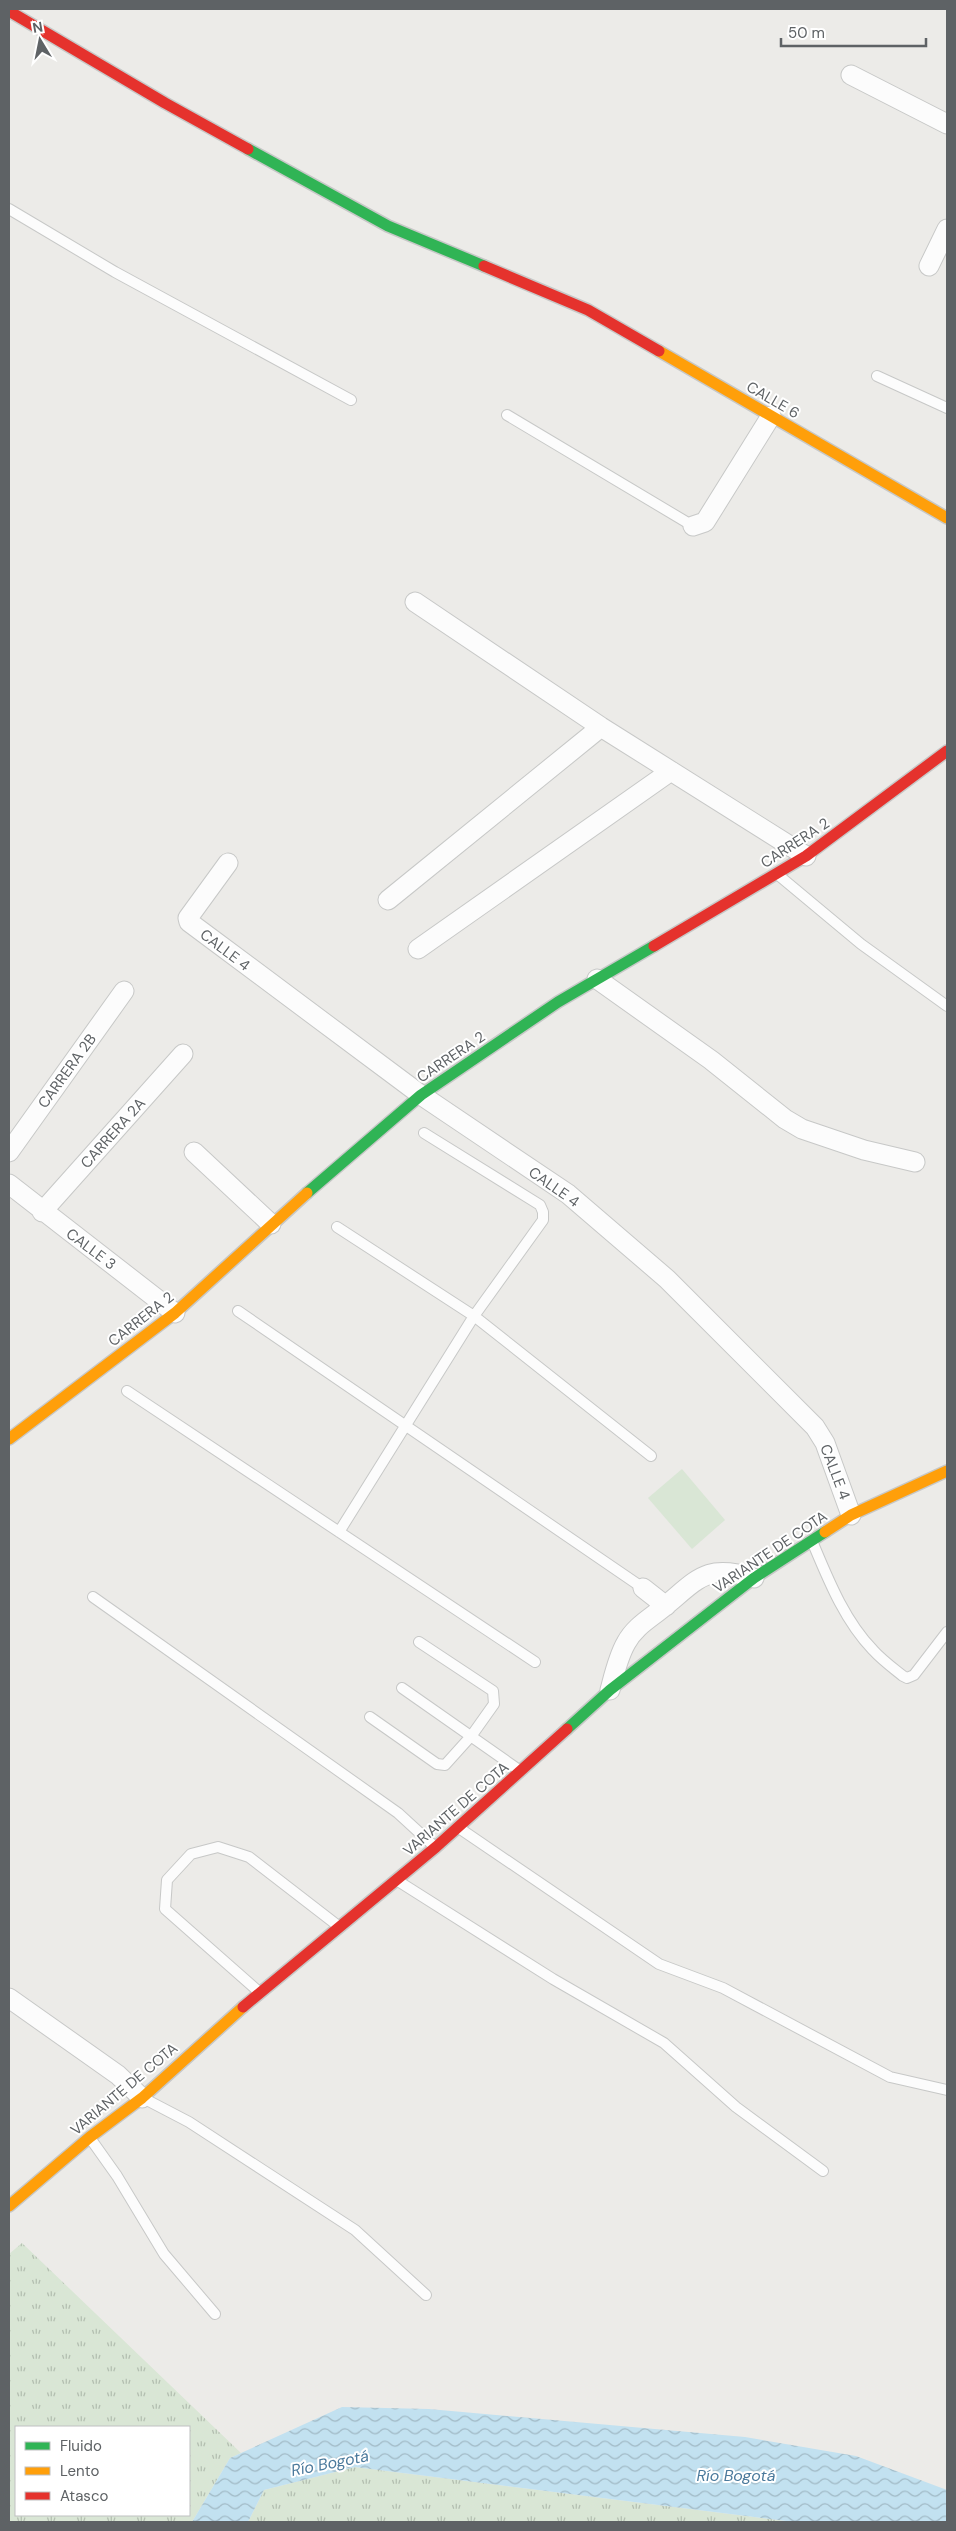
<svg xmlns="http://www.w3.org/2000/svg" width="956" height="2531" font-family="'DM Sans',sans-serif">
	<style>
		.grass { fill: url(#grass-tufts); fill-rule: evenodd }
		.pitch { fill: #d9e6d5 }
		.water { fill: url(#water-waves) }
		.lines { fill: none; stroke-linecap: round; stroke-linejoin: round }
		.lane-casing { stroke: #c7c8c7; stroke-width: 12 }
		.street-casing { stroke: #c7c8c7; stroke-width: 21 }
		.fast-casing { stroke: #c7c8c7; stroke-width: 14 }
		.slow-casing { stroke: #c7c8c7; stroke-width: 14 }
		.jam-casing { stroke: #c7c8c7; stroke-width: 14 }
		.lane { stroke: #fcfcfc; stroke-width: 10 }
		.street { stroke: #fcfcfc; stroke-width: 19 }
		.fast { stroke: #30b455; stroke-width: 11 }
		.slow { stroke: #ff9f0a; stroke-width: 11 }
		.jam { stroke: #e5322d; stroke-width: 11 }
		.labels { text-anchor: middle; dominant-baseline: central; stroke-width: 4; stroke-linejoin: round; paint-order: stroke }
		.street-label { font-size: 15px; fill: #5e6265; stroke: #fff }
		.water-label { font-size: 16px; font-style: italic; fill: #4b7a9c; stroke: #fff }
	</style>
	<defs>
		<pattern id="grass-tufts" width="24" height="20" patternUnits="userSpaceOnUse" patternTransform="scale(1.25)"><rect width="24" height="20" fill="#d9e6d5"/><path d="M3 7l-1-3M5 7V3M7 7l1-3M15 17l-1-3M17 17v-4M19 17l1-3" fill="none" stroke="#b3beb0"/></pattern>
		<pattern id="water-waves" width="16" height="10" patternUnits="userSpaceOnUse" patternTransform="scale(1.25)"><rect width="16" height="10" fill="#c2e1f0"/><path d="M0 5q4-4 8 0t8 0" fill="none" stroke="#a1bac6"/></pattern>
	</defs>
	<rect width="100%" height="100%" fill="#ecebe8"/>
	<path class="grass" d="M22 2243 241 2453 230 2458 192 2522H9V2254ZM16 2427H189V2515H16Z
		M355 2467 794 2522H248L264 2490Z"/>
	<path class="pitch" d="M682 1469 725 1520 692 1549 648 1498Z"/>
	<path class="water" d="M342 2407 429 2409 745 2437 856 2456 947 2490V2522H794L355 2467 264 2490 248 2522H192L230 2458Z"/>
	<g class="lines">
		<g class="lane-casing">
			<path id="lane" d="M9 209 115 272 351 400
				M877 376 947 408
				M507 415 693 526
				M777 874 861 944 947 1006
				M337 1227 474 1316 651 1456
				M238 1311 643 1588
				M127 1391 535 1662
				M339 1532 474 1316 543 1220V1212L540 1205 424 1133
				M812 1541C828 1579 844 1620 873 1650 882 1660 893 1668 903 1676L907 1678 914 1675 947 1632
				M93 1597 398 1813 435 1847
				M402 1688 519 1770
				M370 1717 437 1764 445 1765 472 1735 494 1704 493 1691 419 1642
				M459 1828 659 1964 723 1988 890 2077 947 2090
				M398 1881 553 1979 664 2043 736 2107 823 2171
				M258 1991 165 1909 167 1880 191 1854 218 1847 249 1857 337 1925
				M143 2098 189 2122 355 2230 426 2295
				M90 2138 117 2176 164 2254 215 2314"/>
		</g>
		<g class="street-casing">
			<path id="street" d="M851 75 947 124
				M929 266 947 229
				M693 526 705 522 771 416
				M415 602 601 727 806 856
				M228 863 188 918 189 922 421 1095 568 1194 667 1279 815 1427 825 1443 851 1515
				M388 900 601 727
				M418 949 671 771
				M597 979 711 1060 785 1119 802 1129 864 1150 915 1162
				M9 1152 124 991
				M194 1152 271 1224
				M9 1184 175 1313
				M42 1212 183 1054
				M643 1588 666 1606
				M610 1690C614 1675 618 1657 626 1643 635 1626 651 1618 665 1606 700 1577 707 1564 754 1578
				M9 1998 118 2075 142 2098"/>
		</g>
		<g class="fast-casing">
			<path id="fast" d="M248 149 388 226 484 266
				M307 1193 421 1095 558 1002 654 946
				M567 1729 610 1690 754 1578 825 1532"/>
		</g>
		<g class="slow-casing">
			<path id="slow" d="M659 351 947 518
				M9 1439 175 1313 307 1193
				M825 1532 851 1515 947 1471
				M9 2206 90 2137 142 2098 243 2007"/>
		</g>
		<g class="jam-casing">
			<path id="jam" d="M9 11 165 103 248 149
				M484 266 588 310 659 351
				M654 946 806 856 947 751
				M243 2007 436 1847 567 1729"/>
		</g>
		<use href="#lane" class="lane"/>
		<use href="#street" class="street"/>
		<use href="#fast" class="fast"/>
		<use href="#slow" class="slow"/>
		<use href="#jam" class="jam"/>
	</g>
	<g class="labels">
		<g class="street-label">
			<text transform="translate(773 400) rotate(30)">CALLE 6</text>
			<text transform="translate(795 843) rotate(-33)">CARRERA 2</text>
			<text transform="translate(225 950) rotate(37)">CALLE 4</text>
			<text transform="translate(451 1057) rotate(-34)">CARRERA 2</text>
			<text transform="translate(67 1071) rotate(-54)">CARRERA 2B</text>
			<text transform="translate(113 1133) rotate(-48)">CARRERA 2A</text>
			<text transform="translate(554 1187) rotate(35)">CALLE 4</text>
			<text transform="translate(91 1249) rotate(37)">CALLE 3</text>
			<text transform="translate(141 1319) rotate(-38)">CARRERA 2</text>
			<text transform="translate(835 1472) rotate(69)">CALLE 4</text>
			<text transform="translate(770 1552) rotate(-34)">VARIANTE DE COTA</text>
			<text transform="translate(456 1809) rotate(-41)">VARIANTE DE COTA</text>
			<text transform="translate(124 2089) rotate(-40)">VARIANTE DE COTA</text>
		</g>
		<g class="water-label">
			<text transform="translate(330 2463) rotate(-11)">Río Bogotá</text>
			<text x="736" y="2475">Río Bogotá</text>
		</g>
	</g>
	<rect width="956" height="2531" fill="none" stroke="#5e6265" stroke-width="20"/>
	<rect x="15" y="2426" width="175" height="90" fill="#ffffff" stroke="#bfc0c1"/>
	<rect x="25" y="2442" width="25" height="8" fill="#30b455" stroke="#bfc0c1"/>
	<text x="60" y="2451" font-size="15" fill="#5e6265">Fluido</text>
	<rect x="25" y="2467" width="25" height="8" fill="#ff9f0a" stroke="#bfc0c1"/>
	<text x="60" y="2476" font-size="15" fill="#5e6265">Lento</text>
	<rect x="25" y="2492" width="25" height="8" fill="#e5322d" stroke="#bfc0c1"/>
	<text x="60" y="2501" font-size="15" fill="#5e6265">Atasco</text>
	<g transform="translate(40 40) rotate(350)" stroke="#ffffff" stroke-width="4" paint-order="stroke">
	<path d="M0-4L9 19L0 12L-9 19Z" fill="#5e6265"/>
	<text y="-8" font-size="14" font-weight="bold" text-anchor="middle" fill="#5e6265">N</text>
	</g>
	<path d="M781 38v8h145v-8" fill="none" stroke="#5e6265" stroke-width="2.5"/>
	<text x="788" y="38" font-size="15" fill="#5e6265" stroke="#ffffff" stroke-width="4" paint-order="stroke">50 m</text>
</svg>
